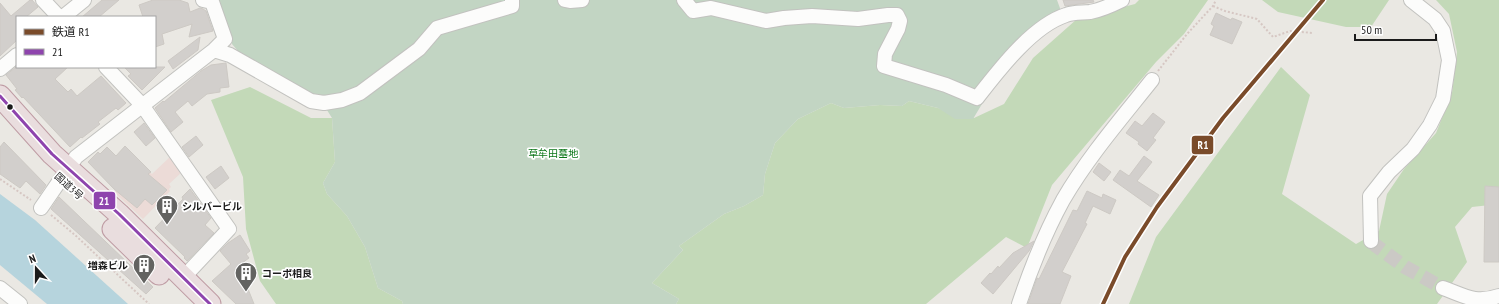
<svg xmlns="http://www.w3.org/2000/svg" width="1499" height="304" font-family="'PT Sans Narrow','Noto Sans JP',sans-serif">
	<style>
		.commercial { fill: #ecdbd7 }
		.forest { fill: #c3d9b8 }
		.cemetery { fill: #c2d5c3 }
		.water { fill: #b6d4dd }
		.building { fill: #d2cfcc; stroke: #cdc9c4 }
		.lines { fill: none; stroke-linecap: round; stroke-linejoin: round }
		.minor-tunnel { stroke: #cbc9c5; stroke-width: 14; stroke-dasharray: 14 7; stroke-linecap: butt }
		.minor-casing { stroke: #c2c2bf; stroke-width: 16 }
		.highway-casing { stroke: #bf9ca4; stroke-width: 23 }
		.path { stroke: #d6c7c3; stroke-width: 2; stroke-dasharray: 2 2; stroke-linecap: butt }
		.minor { stroke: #fcfcfb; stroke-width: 14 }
		.highway { stroke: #e9ddde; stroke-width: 21 }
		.bus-1-casing { stroke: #fff; stroke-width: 6 }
		.bus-1 { stroke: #8e44ad; stroke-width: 3 }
		.rail-1-casing { stroke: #fff; stroke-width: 7 }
		.rail-1 { stroke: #7a4b2a; stroke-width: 4 }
		.bus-dot { fill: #1b1b1b; stroke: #fff; stroke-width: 1.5 }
		.labels { text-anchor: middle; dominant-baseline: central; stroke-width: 3.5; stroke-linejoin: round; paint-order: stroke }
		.park-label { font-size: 10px; fill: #0b7618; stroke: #fff }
		.street-label { font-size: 10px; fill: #1b1b1b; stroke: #fff }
		.poi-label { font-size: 10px; font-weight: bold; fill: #1b1b1b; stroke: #fff; text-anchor: start }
		.line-badge { stroke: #fff; stroke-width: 1.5 }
		.badge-label { font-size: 11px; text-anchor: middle; font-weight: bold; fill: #fff }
	</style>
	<rect width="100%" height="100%" fill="#eae8e3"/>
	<path class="commercial" d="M171 156 182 172 169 184 171 187 169 189 170 191 143 219 114 192 140 163 152 174Z"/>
	<path class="forest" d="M1139 0H1208L1184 34 1156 62 1052 185 1027 248 1006 237 926 304H676L679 299 652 283 683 250 679 246 724 214 744 206 763 195 765 174 775 143 798 119 831 103 844 108 880 105 902 106 909 101 938 108 974 118 1004 104 1033 58 1077 19 1135 4Z
		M1262 0H1389L1371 27H1346L1278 12Z
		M1436 0H1499V204L1472 207 1455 227 1467 262 1437 304H1129L1156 237 1281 67 1310 95 1282 194 1356 244 1379 231 1387 194 1404 169 1436 133 1452 93 1457 52 1449 14Z
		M250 87 311 118H332L335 162 323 183 327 194 347 216 365 247 378 288 402 301 403 304H276L260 281 246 229 243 177 211 100Z"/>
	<path class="cemetery" d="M219 0H1057L1061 11 1019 42 973 119H955L938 108 909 101 902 106 880 105 844 108 831 103 798 119 775 143 765 174 763 195 744 206 724 214 679 246 683 250 652 283 679 299 676 304H403L402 301 378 288 365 247 347 216 327 194 323 183 335 162 332 118 320 99 248 63 232 44Z"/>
	<path class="water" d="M0 194 35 220 128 304H47L0 265Z"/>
	<path class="building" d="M30 0H32L38 7 26 17H17V40L0 56V3L11 16Z
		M102 0H119L99 17H82Z
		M153 0H179L188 3 190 12 200 8 203 9 206 11 213 31 189 37 192 24 162 34 164 44 155 47V17H143L139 5Z
		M1063 0H1093L1094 2 1065 6Z
		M1216 13 1231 20 1232 18 1242 22 1232 44 1210 35 1214 26 1211 24Z
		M200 37 198 50 173 69 168 61Z
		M226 63 229 87 220 88V92L207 94 192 106 188 101 175 112 183 122 171 132 155 108 163 101 164 102 201 71 211 65Z
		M16 67H68L55 79 68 92 71 89 77 96 101 76 126 103 118 110 116 108 98 122 100 124 82 138 81 137 70 147 23 97 22 98 15 90 17 89 6 75Z
		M124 67H165L142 90 128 76 131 74Z
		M1153 113 1165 122 1153 138 1156 140 1147 151 1138 144 1139 142 1126 133 1135 121 1142 126Z
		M144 123 155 138 146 146 134 132Z
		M196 136 203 145 189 157 182 147Z
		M4 142 46 185 40 194 26 181 20 188 0 174V147Z
		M125 146 151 172 148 174 167 190 152 205 145 199 137 208 114 189 88 162 98 152 100 154 107 147 116 156Z
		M1144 156 1152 162 1137 181 1159 195 1151 207 1113 180 1120 170 1129 176Z
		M1099 163 1111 172 1104 181 1093 172Z
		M221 166 229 178 215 189 206 177Z
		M1485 186 1499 187V262H1484Z
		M190 189 211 218 205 225 214 233 187 261 184 258 185 257 155 228 183 199 182 197Z
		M1087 191 1102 198 1103 194 1116 200 1110 214 1093 206 1085 223 1087 224 1062 272 1071 276 1060 304H1028L1037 278 1039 279 1073 210 1077 211Z
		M59 197 153 287 146 294 51 209Z
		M240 235 250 251 246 254 249 258 242 263 246 268 242 274 254 304H236L212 281 231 264 220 251 228 243Z
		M1034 241 1029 251 993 294 981 283 990 273 991 274 998 266 999 268 1013 253Z"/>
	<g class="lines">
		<path class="minor-tunnel" d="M1371 241 1375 245 1405 267 1443 288"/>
		<g class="minor-casing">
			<path id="minor" d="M43 0 59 17
				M565 0 570 1 582 0
				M684 0 693 11 711 8 766 21 784 18 812 16 858 19 888 15H897L900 21 898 29 885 54 884 66 946 85 977 98C998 71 1032 26 1066 15 1074 12 1082 13 1090 12 1101 10 1112 5 1122 0
				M63 17 84 0
				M214 50 230 55 311 101 324 103 342 100 360 93 419 49 437 28 512 6V0
				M106 67 142 105 229 229 183 278
				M0 69 17 55
				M41 208 76 157 214 50 225 39 212 2 203 0
				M1371 241 1370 196 1389 172 1413 149 1430 125 1443 99 1449 60 1443 31 1435 19 1411 0
				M0 288 20 304
				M1443 288C1465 296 1475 304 1499 296
				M1019 304C1031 268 1045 233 1063 200 1088 157 1121 119 1152 80"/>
		</g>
		<g class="highway-casing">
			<path id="highway" d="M0 96 52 154 119 214 210 304
				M113 229 159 274"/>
		</g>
		<path class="path" d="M1213 6 1225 11 1257 19 1273 37 1290 31 1313 33
			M1158 71 1187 34 1213 6 1216 0
			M0 179 31 200
			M51 215 75 235 149 304"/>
		<use href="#minor" class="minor"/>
		<use href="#highway" class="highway"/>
		<g class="bus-1-casing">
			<path id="bus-1" d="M0 96 52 154 119 214 210 304"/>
		</g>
		<use href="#bus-1" class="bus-1"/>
		<g class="rail-1-casing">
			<path id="rail-1" d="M1103 304 1125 257 1157 207 1223 118 1323 0"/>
		</g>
		<use href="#rail-1" class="rail-1"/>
	</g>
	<defs>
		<g id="building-pin" transform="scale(1.15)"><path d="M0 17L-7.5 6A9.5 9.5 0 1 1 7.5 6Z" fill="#636361" stroke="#fff"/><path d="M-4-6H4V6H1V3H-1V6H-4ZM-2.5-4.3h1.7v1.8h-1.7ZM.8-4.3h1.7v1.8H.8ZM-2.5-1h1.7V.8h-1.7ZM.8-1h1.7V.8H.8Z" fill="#fff"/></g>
	</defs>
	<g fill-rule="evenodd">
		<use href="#building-pin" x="167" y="206"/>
		<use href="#building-pin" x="144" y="265"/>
		<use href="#building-pin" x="246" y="273"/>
	</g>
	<circle class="bus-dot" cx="10" cy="107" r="3.5"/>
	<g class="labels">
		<g class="park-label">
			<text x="553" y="153">草牟田墓地</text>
		</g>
		<g class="street-label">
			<text transform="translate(69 186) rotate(42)">国道3号</text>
		</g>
		<g class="poi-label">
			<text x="182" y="206">シルバービル</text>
			<text x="128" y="265" text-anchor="end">増森ビル</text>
			<text x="262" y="273">コーポ相良</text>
		</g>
	</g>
	<g class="line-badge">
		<rect x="1191" y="135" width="23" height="20" rx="4" fill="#7a4b2a"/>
		<rect x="93" y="191" width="23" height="19" rx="4" fill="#8e44ad"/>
	</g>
	<g class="badge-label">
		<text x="1203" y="149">R1</text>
		<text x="104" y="205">21</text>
	</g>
	<rect x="16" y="16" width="140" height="52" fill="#ffffff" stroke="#a4a4a4"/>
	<rect x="24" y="29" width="20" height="6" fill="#7a4b2a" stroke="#a4a4a4"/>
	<text x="52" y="36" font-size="12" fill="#1b1b1b">鉄道 R1</text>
	<rect x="24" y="49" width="20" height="6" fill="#8e44ad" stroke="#a4a4a4"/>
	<text x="52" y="56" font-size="12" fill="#1b1b1b">21</text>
	<g transform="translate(36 268) rotate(339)" stroke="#ffffff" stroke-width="3" paint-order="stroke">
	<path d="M0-3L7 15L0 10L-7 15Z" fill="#1b1b1b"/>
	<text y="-6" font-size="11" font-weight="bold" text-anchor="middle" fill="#1b1b1b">N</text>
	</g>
	<path d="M1355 34v6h81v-6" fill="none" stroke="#1b1b1b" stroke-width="2"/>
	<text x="1361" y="34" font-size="12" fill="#1b1b1b" stroke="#ffffff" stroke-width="3" paint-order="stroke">50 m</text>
</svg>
